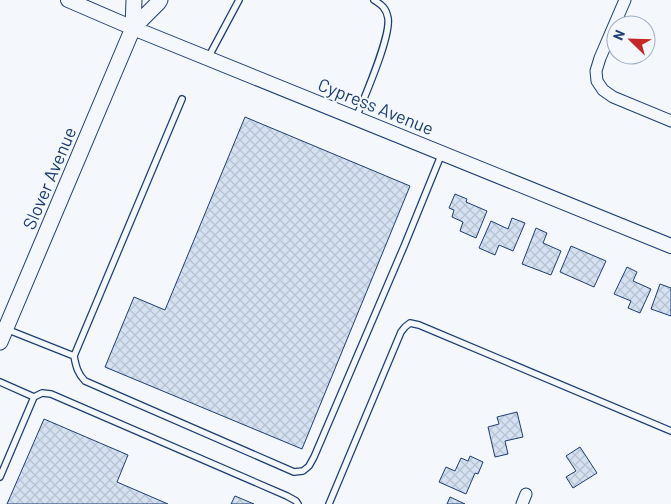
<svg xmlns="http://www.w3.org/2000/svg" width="671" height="504" font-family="Barlow,sans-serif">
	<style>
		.building { fill: url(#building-cross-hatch); stroke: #1d3f73 }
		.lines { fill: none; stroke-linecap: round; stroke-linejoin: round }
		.service-casing { stroke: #1d3f73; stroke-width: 8 }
		.minor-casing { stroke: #1d3f73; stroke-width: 13 }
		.tertiary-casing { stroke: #1d3f73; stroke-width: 16 }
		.secondary-casing { stroke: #1d3f73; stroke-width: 17 }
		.service { stroke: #f4f7fb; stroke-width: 5.5 }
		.minor { stroke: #f4f7fb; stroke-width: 11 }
		.tertiary { stroke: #f4f7fb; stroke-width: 14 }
		.secondary { stroke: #f4f7fb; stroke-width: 15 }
		.labels { text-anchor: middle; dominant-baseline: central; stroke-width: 4; stroke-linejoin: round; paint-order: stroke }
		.street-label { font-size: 18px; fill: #1d3f73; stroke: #f4f7fb }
	</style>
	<defs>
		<pattern id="building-cross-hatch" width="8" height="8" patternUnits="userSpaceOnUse" patternTransform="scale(1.25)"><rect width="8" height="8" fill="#d5e0f0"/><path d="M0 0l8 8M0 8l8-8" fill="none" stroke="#b6c1d1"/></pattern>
	</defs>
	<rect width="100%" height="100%" fill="#f4f7fb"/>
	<path class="building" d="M245 117 410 186 302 449 105 367 134 297 165 310Z
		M455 194 467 199 466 202 487 211 476 238 460 231 463 222 452 217 454 210 449 208Z
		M512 218 525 223 513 251 499 245 495 255 479 248 491 221 508 229Z
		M536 228 547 233 543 243 561 251 551 275 522 264Z
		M571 246 606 261 594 287 560 272Z
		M627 267 637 272 633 281 651 289 640 313 628 308 631 301 614 294Z
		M660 284 671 288V316L651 309Z
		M517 412 523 437 505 441 508 454 495 457 488 427 499 424 497 417Z
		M44 419 128 455 117 482 168 504H7Z
		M580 447 597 473 573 488 566 477 576 471 566 456Z
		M470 456 483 462 478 474 475 473 466 494 439 482 446 467 455 471 461 458 468 461Z
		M235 496 254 504H231Z
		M450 497 465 504H447Z"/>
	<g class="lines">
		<g class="service-casing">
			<path id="service" d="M208 58 239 0
				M182 99 74 356C76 367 78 374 85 381L294 472 303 471 309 466 314 457 405 244 442 153
				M356 118C364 98 391 37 388 18 386 8 382 5 374 0
				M6 329 74 356
				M0 382 34 397
				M0 477 34 397 42 393 51 394 287 496 296 501 298 504
				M329 504 401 332 405 327 410 323 419 325 671 431"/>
		</g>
		<g class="minor-casing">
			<path id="minor" d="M625 0 600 58 596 71 597 81 603 90 613 97 671 121
				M522 504 526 494"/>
		</g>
		<g class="tertiary-casing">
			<path id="tertiary" d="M68 0 133 28 671 246"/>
		</g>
		<g class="secondary-casing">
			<path id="secondary" d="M133 28 158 3 160 0
				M0 342 133 28 134 0"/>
		</g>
		<use href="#service" class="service"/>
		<use href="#minor" class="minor"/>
		<use href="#tertiary" class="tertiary"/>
		<use href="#secondary" class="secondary"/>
	</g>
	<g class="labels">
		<g class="street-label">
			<text transform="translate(376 106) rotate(22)">Cypress Avenue</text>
			<text transform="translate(49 178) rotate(-67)">Slover Avenue</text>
		</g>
	</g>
	<g transform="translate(631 40) rotate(293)"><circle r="24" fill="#f4f7fb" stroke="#9eadc5"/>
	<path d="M0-4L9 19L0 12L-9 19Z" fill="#c62828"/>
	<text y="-8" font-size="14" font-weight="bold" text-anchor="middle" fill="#1d3f73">N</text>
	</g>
</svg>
